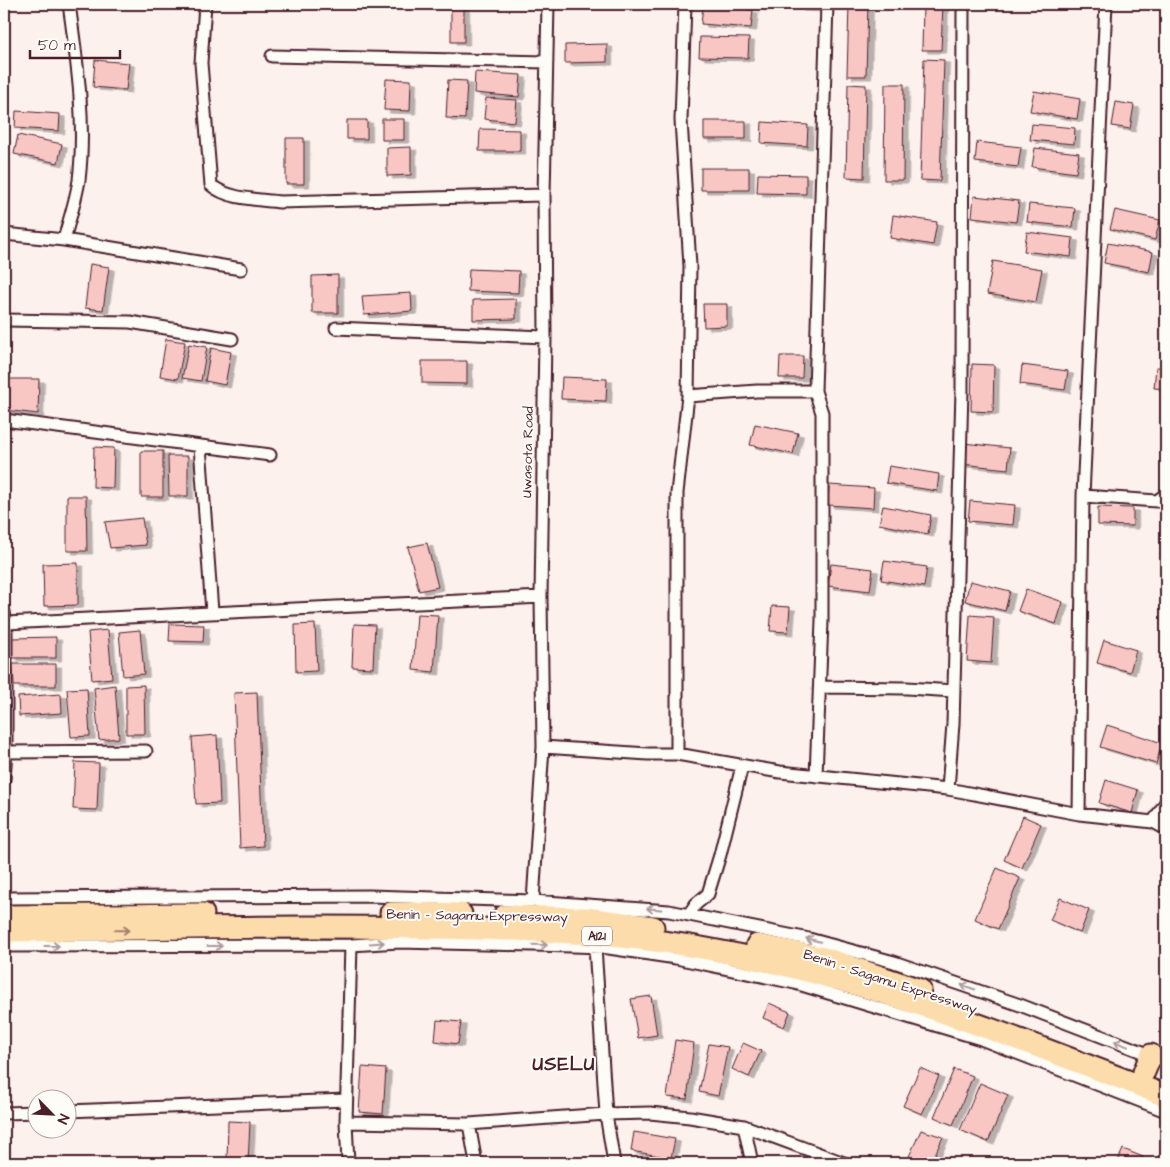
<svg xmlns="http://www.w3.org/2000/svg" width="1170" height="1167" font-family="'Architects Daughter',sans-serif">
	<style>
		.building { fill: #f8c7c4; stroke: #4a1f2b; filter: url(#shadow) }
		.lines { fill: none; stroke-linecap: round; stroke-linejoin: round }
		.street-casing { stroke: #4a1f2b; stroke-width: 15 }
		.highway-casing { stroke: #4a1f2b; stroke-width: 25 }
		.street { stroke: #fdfcf7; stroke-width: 11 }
		.highway { stroke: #fddcac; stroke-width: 21 }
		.oneway { stroke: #ac999b }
		.oneway2 { stroke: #a47e6c }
		.labels { text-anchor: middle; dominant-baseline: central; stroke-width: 4; stroke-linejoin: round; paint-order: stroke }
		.shield { fill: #fdfcf7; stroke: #806168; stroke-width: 1 }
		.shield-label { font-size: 12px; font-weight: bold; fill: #4a1f2b }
		.street-label { font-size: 14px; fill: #4a1f2b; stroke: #fdfcf7 }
		.district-label { font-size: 19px; font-weight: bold; letter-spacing: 1px; fill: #4a1f2b; stroke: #fdfcf7 }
	</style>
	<defs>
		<filter id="shadow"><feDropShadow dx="5.5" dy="3" stdDeviation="0" flood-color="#0004"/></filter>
	</defs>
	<rect width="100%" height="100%" fill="#fcf1ed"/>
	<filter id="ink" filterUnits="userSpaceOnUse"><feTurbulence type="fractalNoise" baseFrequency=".02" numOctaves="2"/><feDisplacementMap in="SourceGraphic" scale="10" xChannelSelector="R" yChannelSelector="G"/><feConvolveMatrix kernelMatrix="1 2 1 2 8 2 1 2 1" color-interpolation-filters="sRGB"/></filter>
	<g filter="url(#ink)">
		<path class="building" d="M799 4H818V9L798 8Z
			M849 4H868L866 76H847Z
			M923 4H943L941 50H922Z
			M451 5H464V42H451Z
			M703 6 753 10 751 28 701 24Z
			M700 37 749 38 748 58 699 57Z
			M607 44V62L565 63V45Z
			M924 59 944 60 940 181 920 180Z
			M95 60 129 63 126 90 93 87Z
			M475 72 521 75 519 97 474 93Z
			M386 79 411 80 410 111 384 110Z
			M448 80 467 81 465 119 446 118Z
			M848 84 866 85 864 178 846 177Z
			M885 84H904L903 180H884Z
			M1034 91 1080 99 1077 119 1030 111Z
			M486 98 517 100 515 122 484 119Z
			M1116 102 1134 105 1130 129 1112 126Z
			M16 111 60 114 59 131 15 128Z
			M382 119H404V140H382Z
			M347 120H367V139H347Z
			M704 121H746V139H704Z
			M762 122 808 125 807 146 761 143Z
			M1032 124 1075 128 1074 144 1030 140Z
			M480 129 520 130V151H479Z
			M18 135 62 144 58 163 14 154Z
			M286 138H304V184H286Z
			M977 142 1021 147 1018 167 975 162Z
			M411 147V175L387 176V148Z
			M1035 148 1079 153 1076 173 1032 167Z
			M701 168H749V190H701Z
			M758 174 806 175V194L757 193Z
			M974 196 1019 201 1016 222 972 217Z
			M1029 204 1075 208 1073 227 1027 222Z
			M1115 210 1160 220 1155 240 1110 229Z
			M893 215 937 222 933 245 890 238Z
			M1166 231V247L1163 246Z
			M1027 232 1073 238 1071 257 1024 251Z
			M1108 243 1153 252 1149 272 1104 263Z
			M993 261 1042 269 1036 302 987 294Z
			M90 264 109 267 103 310 85 308Z
			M469 269 519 271 518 293 468 291Z
			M338 275V313H312V276Z
			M1166 284V304L1164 303Z
			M411 293 412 311 364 315 362 296Z
			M516 299V319L473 320V300Z
			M703 304H727V326L704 327Z
			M166 339 185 342 178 379 160 376Z
			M189 344 207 347 201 381 182 378Z
			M211 348 231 352 225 385 205 381Z
			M780 356H803L802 378H779Z
			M422 361H467V384L422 383Z
			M972 364 994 365 993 412 971 411Z
			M1022 365 1068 371 1065 390 1020 384Z
			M1156 367H1166V389L1154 388Z
			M562 377 607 379 606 401 561 399Z
			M4 379H39L38 414 4 410Z
			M755 424 798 433 793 454 750 445Z
			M963 443 1010 448 1008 469 961 464Z
			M94 447 114 448 113 488 93 487Z
			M141 451H163V497H141Z
			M168 456H188V496H169Z
			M889 466 939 474 937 491 886 483Z
			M829 485 874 488 873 508 828 505Z
			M67 496H86L87 551H67Z
			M970 501 1015 505 1013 525 968 521Z
			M883 506 931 515 928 534 879 524Z
			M1098 507 1133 508V526L1098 525Z
			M142 518 146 545 110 548 105 522Z
			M427 543 438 587 419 591 408 547Z
			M884 561 927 567 924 587 881 580Z
			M78 563V605L44 606 43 564Z
			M831 564 873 569 870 591 828 586Z
			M970 581 1010 591 1005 611 965 601Z
			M1026 589 1063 602 1056 624 1018 611Z
			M772 606 790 607 788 632 770 631Z
			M417 614 438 615 434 672 413 670Z
			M970 615 994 617 991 663 967 661Z
			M170 624 204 625 203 642 169 641Z
			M315 624 317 671 296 672 295 625Z
			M354 624 375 625 373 668 352 667Z
			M108 630 112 678 92 680 88 632Z
			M140 630 144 674 123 676 119 632Z
			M56 637V658H12V638Z
			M1104 640 1136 650 1130 672 1097 663Z
			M13 664H56V686H14Z
			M115 685 119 738 99 740 94 688Z
			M144 685 145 734H126V686Z
			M87 688 90 736 71 737 67 689Z
			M257 692 263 846 240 848 234 693Z
			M61 694 62 713 19 716 18 697Z
			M1107 725 1162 743 1156 764 1100 747Z
			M217 735 220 803 196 804 192 737Z
			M75 762 99 763 97 810 73 809Z
			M1106 780 1138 790 1132 813 1099 803Z
			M1023 816 1041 824 1022 868 1004 860Z
			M997 868 1020 878 998 929 975 919Z
			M1060 898 1089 910 1080 933 1050 920Z
			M651 996 657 1035 638 1038 631 999Z
			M769 1003 790 1012 784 1027 763 1018Z
			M437 1020 461 1022 458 1044 435 1041Z
			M675 1040 694 1043 687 1099 667 1097Z
			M743 1043 761 1051 749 1077 732 1069Z
			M709 1044 728 1047 718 1096 699 1092Z
			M362 1067 386 1069 383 1114 359 1112Z
			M920 1068 939 1076 922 1114 903 1106Z
			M954 1069 973 1076 953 1125 934 1117Z
			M980 1083 1008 1095 988 1142 960 1130Z
			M228 1121 250 1122 248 1163H227Z
			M921 1130 943 1137 931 1163H906Z
			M634 1132 675 1139 671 1158 631 1151Z
			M1123 1149 1143 1157 1141 1163H1117Z"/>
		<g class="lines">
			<g class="street-casing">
				<path id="street" d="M205 4 201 63 211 185C229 200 258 199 280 202L544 195
					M272 56 547 62
					M4 234 64 240 241 269
					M64 240C69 220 76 200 79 180 86 122 77 61 69 4
					M4 320 130 322 232 339
					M336 328 545 337
					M688 396 757 391H815
					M4 420 270 455
					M200 446 212 612
					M1083 496 1157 501 1166 494
					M4 613 6 623V752L4 779
					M6 623 541 597
					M820 687 907 688 954 691
					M543 747 648 754H677L780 772 948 789 1079 814 1153 822 1166 829
					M4 752 146 751
					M677 754V493L688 396 690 266 681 120 685 4
					M816 776 822 621V413L815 391 827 4
					M948 789 953 724 962 390 963 4
					M1079 814 1083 496 1106 4
					M1153 822 1166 802
					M4 898 369 896 533 901 669 911 809 939 894 962 1020 1005 1166 1061
					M533 901 543 747 541 597 545 337 544 195 548 4
					M689 914 696 904 708 894 720 855 742 766
					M4 946 351 945 399 942 573 946 602 947 676 958 795 983 981 1039 1166 1111
					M595 947 606 1114 614 1163
					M68 1111 346 1100
					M4 1113 38 1112
					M346 1122 469 1124 606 1114 650 1113 690 1117 744 1126 844 1163
					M469 1124 476 1163
					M744 1126 752 1163
					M348 1163 346 1122 351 945"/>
			</g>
			<g class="highway-casing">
				<path id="highway" d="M391 913 461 914
					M4 916 203 914
					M504 916 586 918 653 927
					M4 931C143 929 282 925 421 928 515 929 614 932 707 949 865 977 1017 1038 1166 1096
					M757 945 824 958 920 990
					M1144 1072 1151 1055"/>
			</g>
			<use href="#street" class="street"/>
			<use href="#highway" class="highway"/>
		</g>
		<defs><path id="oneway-shaft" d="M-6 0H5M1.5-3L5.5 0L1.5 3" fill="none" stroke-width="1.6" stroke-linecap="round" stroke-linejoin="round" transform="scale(1.25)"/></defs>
		<g class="oneway">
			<use href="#oneway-shaft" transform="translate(654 909) rotate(-176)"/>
			<use href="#oneway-shaft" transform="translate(813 940) rotate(-166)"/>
			<use href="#oneway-shaft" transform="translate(377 943) rotate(-4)"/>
			<use href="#oneway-shaft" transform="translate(540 945) rotate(1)"/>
			<use href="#oneway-shaft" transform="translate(52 946)"/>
			<use href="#oneway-shaft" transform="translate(215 946)"/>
			<use href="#oneway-shaft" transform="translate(968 987) rotate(-161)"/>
			<use href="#oneway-shaft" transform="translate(1121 1044) rotate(-159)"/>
		</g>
		<use class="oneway2" href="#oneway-shaft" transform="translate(122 930) rotate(-1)"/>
	</g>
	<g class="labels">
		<rect class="shield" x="582" y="926.5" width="30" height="19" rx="4"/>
		<g class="shield-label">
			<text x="597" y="936">A121</text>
		</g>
		<g class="street-label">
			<text transform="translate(528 452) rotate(-89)">Uwasota Road</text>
			<text transform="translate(477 916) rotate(1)">Benin - Sagamu Expressway</text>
			<text transform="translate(890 982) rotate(18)">Benin - Sagamu Expressway</text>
		</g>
		<g class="district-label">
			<text x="564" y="1064">USELU</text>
		</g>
	</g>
	<rect width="1170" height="1167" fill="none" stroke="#fdfcf7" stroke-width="20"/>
	<rect x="10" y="10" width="1150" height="1147" fill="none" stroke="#4a1f2b" stroke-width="2" filter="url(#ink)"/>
	<g transform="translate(52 1114) rotate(114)"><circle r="24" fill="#fdfcf7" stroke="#b5a4a5"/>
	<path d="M0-4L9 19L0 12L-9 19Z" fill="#4a1f2b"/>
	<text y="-8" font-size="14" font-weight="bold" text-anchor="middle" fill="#4a1f2b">N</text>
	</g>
	<path d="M30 50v8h90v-8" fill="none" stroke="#4a1f2b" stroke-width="2.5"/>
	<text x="38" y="50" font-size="15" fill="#4a1f2b" stroke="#fdfcf7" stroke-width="4" paint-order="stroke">50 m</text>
</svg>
